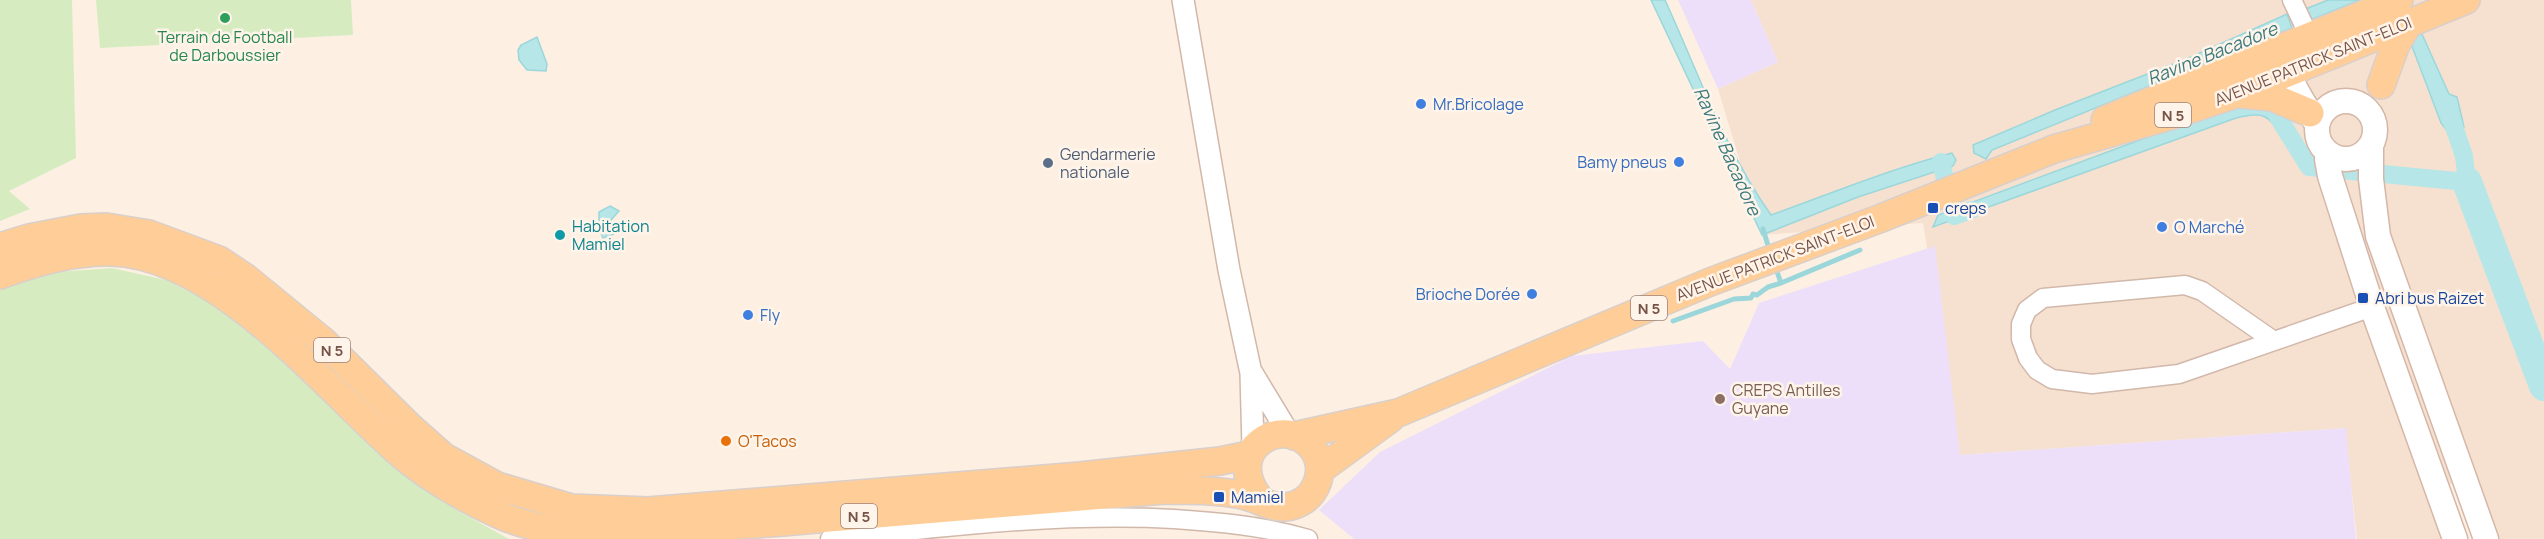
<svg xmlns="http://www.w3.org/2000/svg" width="2544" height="539" font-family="Manrope,sans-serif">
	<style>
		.residential { fill: #f6e1d0 }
		.education { fill: #eddffa }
		.green { fill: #d6ecc0 }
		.water { fill: #b6e6e8; stroke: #9bd7da; stroke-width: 1.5 }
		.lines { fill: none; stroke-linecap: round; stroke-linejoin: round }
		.stream { stroke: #9bd7da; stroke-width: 5 }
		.canal { stroke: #b6e6e8; stroke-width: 18 }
		.river { stroke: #b6e6e8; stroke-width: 30 }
		.minor-casing { stroke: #d1b8ab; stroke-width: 21 }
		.tertiary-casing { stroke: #d1b8ab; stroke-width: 24 }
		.secondary-casing { stroke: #d5b7a8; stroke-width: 27 }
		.primary-casing { stroke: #d9cfcb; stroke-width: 30 }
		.minor { stroke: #fff; stroke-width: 18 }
		.tertiary { stroke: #fff; stroke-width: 21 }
		.secondary { stroke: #fff; stroke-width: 24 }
		.primary { stroke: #ffce98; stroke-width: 27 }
		.leisure-dot { fill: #2e9e5b; stroke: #fff4ea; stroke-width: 2 }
		.shop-dot { fill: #3f7fe0; stroke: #fff4ea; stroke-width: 2 }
		.service-dot { fill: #5c6f8a; stroke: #fff4ea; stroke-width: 2 }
		.transit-dot { fill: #1a4fb4; stroke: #fff4ea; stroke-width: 2 }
		.culture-dot { fill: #0f9aa8; stroke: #fff4ea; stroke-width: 2 }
		.education-dot { fill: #8d6e63; stroke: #fff4ea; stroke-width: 2 }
		.food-dot { fill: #e8710a; stroke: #fff4ea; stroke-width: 2 }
		.labels { text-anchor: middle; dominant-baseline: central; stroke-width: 5; stroke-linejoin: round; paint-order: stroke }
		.shield { fill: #fff4ea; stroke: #a08378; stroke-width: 1.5 }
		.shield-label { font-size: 15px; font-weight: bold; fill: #775347 }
		.leisure-label { font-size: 16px; fill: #27864d; stroke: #fff4ea }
		.street-label { font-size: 16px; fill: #775347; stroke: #fff4ea }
		.shop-label { font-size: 16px; fill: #366cbe; stroke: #fff4ea; text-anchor: start }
		.service-label { font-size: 16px; fill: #4e5e75; stroke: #fff4ea; text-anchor: start }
		.transit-label { font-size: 16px; fill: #164399; stroke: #fff4ea; text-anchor: start }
		.culture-label { font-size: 16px; fill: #0d838f; stroke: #fff4ea; text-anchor: start }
		.education-label { font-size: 16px; fill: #785e54; stroke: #fff4ea; text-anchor: start }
		.food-label { font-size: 16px; fill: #c56008; stroke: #fff4ea; text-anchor: start }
		.water-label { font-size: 18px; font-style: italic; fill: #3a797d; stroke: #fff4ea }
	</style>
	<rect width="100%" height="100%" fill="#fdf0e2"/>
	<path class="residential" d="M1751 0H2544V539H2499L2474 475 2426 494 2441 539H2357L2345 428 1960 455 1923 223 1762 235 1718 89 1778 62Z"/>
	<path class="education" d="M1678 0H1751L1778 62 1718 89Z
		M1935 246 1960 455 2346 428 2356 539H1354L1319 510 1380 452 1572 356 1703 341 1730 369 1759 303Z"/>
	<path class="green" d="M0 0H72L76 158 9 191 30 209 0 221Z
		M96 0H351L353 35 100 48Z
		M112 268 166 280 230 312 453 508 509 539H0V286L56 272Z"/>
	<path class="water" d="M1651 0H1665C1698 72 1725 150 1771 215 1832 193 1890 169 1952 153L1956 160 1953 166 1858 197 1762 235Z
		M2328 0H2360L2308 21 2303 10Z
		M2287 14 2292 28 1992 150 1986 159 1974 153 1973 145 2055 110 2191 57Z
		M2421 32 2449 94 2457 97 2464 127 2448 132 2441 123 2410 41Z
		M537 37 547 64 546 71 527 70 519 60 518 50 521 45Z
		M2248 103 2283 112 2294 135 2282 139C2268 113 2264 112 2236 118L1933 227 1938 215 2164 131Z
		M610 206 619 211 611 220 614 234 603 238 599 228V212Z"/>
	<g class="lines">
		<path class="stream" d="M1763 229 1770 252
			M1775 266 1781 283 1860 250
			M1673 321 1734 299 1751 298 1753 294 1757 295 1768 287 1781 283"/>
		<path class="canal" d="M2278 117 2309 167 2467 182 2464 156 2447 106
			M1941 162 1954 216 1971 210"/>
		<path class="river" d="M2467 182 2544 386"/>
		<g class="minor-casing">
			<path id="minor" d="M2292 0 2309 36
				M2274 341 2202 291 2185 285 2043 298 2027 310 2021 324V339L2028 358 2037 370 2052 379 2092 384 2179 374 2372 307
				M830 539C945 527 1058 513 1174 519 1219 522 1264 526 1308 539"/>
		</g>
		<g class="tertiary-casing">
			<path id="tertiary" d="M1183 0 1229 270 1251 373 1253 449
				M1252 373 1289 434"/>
		</g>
		<g class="secondary-casing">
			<path id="secondary" d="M2289 56C2281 72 2306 106 2315 121
				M2317 130a29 29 0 1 1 58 0a29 29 0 1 1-58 0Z
				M2371 145V179L2378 236 2486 539
				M2330 154 2327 159 2330 176 2372 307 2455 539"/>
		</g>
		<g class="primary-casing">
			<path id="primary" d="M2381 85 2396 44 2409 23
				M2240 94 2272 97 2310 113
				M2105 120 2399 0
				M0 247 29 238 81 228 106 227 149 234 219 260 246 278 323 341 409 426 444 457 497 486 571 508 648 511 1080 476 1220 461 1249 455
				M0 275C35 262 73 251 111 252 217 255 322 384 396 450 426 477 461 497 498 514 553 539 613 533 672 529 716 527 760 524 805 520 924 511 1044 501 1164 490 1190 490 1216 490 1242 495 1257 498 1270 508 1285 507 1314 505 1329 472 1313 449 1286 412 1221 448 1259 498
				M1294 436 1398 413 1710 282 1879 219 2054 149 2173 115 2236 94 2466 0
				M1320 470 1390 419"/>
		</g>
		<use href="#minor" class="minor"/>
		<use href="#tertiary" class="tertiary"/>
		<use href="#secondary" class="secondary"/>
		<use href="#primary" class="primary"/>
	</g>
	<circle class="leisure-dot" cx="225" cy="18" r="6"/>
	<g class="shop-dot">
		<circle cx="1421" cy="104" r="6"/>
		<circle cx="1679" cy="162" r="6"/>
		<circle cx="2162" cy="227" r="6"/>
		<circle cx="1532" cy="294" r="6"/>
		<circle cx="748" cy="315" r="6"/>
	</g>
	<circle class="service-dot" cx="1048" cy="163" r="6"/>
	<g class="transit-dot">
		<rect x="1927" y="202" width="12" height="12" rx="3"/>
		<rect x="2357" y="292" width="12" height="12" rx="3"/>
		<rect x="1213" y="491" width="12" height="12" rx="3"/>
	</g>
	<circle class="culture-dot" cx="560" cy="235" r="6"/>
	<circle class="education-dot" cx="1720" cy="399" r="6"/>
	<circle class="food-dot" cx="726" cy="441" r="6"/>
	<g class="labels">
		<g class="shield">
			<rect x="2155" y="103" width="36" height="24" rx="4.5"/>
			<rect x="1631" y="296" width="36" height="24" rx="4.5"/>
			<rect x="314" y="338" width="36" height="24" rx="4.5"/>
			<rect x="841" y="504" width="36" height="24" rx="4.5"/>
		</g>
		<g class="shield-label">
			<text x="2173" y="115">N 5</text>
			<text x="1649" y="308">N 5</text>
			<text x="332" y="350">N 5</text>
			<text x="859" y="516">N 5</text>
		</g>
		<g class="leisure-label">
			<text x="225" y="37">Terrain de Football<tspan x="225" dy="18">de Darboussier</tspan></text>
		</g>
		<g class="street-label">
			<text transform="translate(2313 61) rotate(-22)">AVENUE PATRICK SAINT-ELOI</text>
			<text transform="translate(1775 258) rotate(-21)">AVENUE PATRICK SAINT-ELOI</text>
		</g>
		<g class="shop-label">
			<text x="1433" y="104">Mr.Bricolage</text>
			<text x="1667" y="162" text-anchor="end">Bamy pneus</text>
			<text x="2174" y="227">O Marché</text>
			<text x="1520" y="294" text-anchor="end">Brioche Dorée</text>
			<text x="760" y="315">Fly</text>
		</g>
		<g class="service-label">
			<text x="1060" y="154">Gendarmerie<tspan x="1060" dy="18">nationale</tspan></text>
		</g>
		<g class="transit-label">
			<text x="1945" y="208">creps</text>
			<text x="2375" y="298">Abri bus Raizet</text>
			<text x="1231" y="497">Mamiel</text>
		</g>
		<g class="culture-label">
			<text x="572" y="226">Habitation<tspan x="572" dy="18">Mamiel</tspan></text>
		</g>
		<g class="education-label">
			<text x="1732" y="390">CREPS Antilles<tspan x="1732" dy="18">Guyane</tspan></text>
		</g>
		<g class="food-label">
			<text x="738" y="441">O'Tacos</text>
		</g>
		<g class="water-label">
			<text transform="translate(2212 53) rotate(-22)">Ravine Bacadore</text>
			<text transform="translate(1728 151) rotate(66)">Ravine Bacadore</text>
		</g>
	</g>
</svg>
